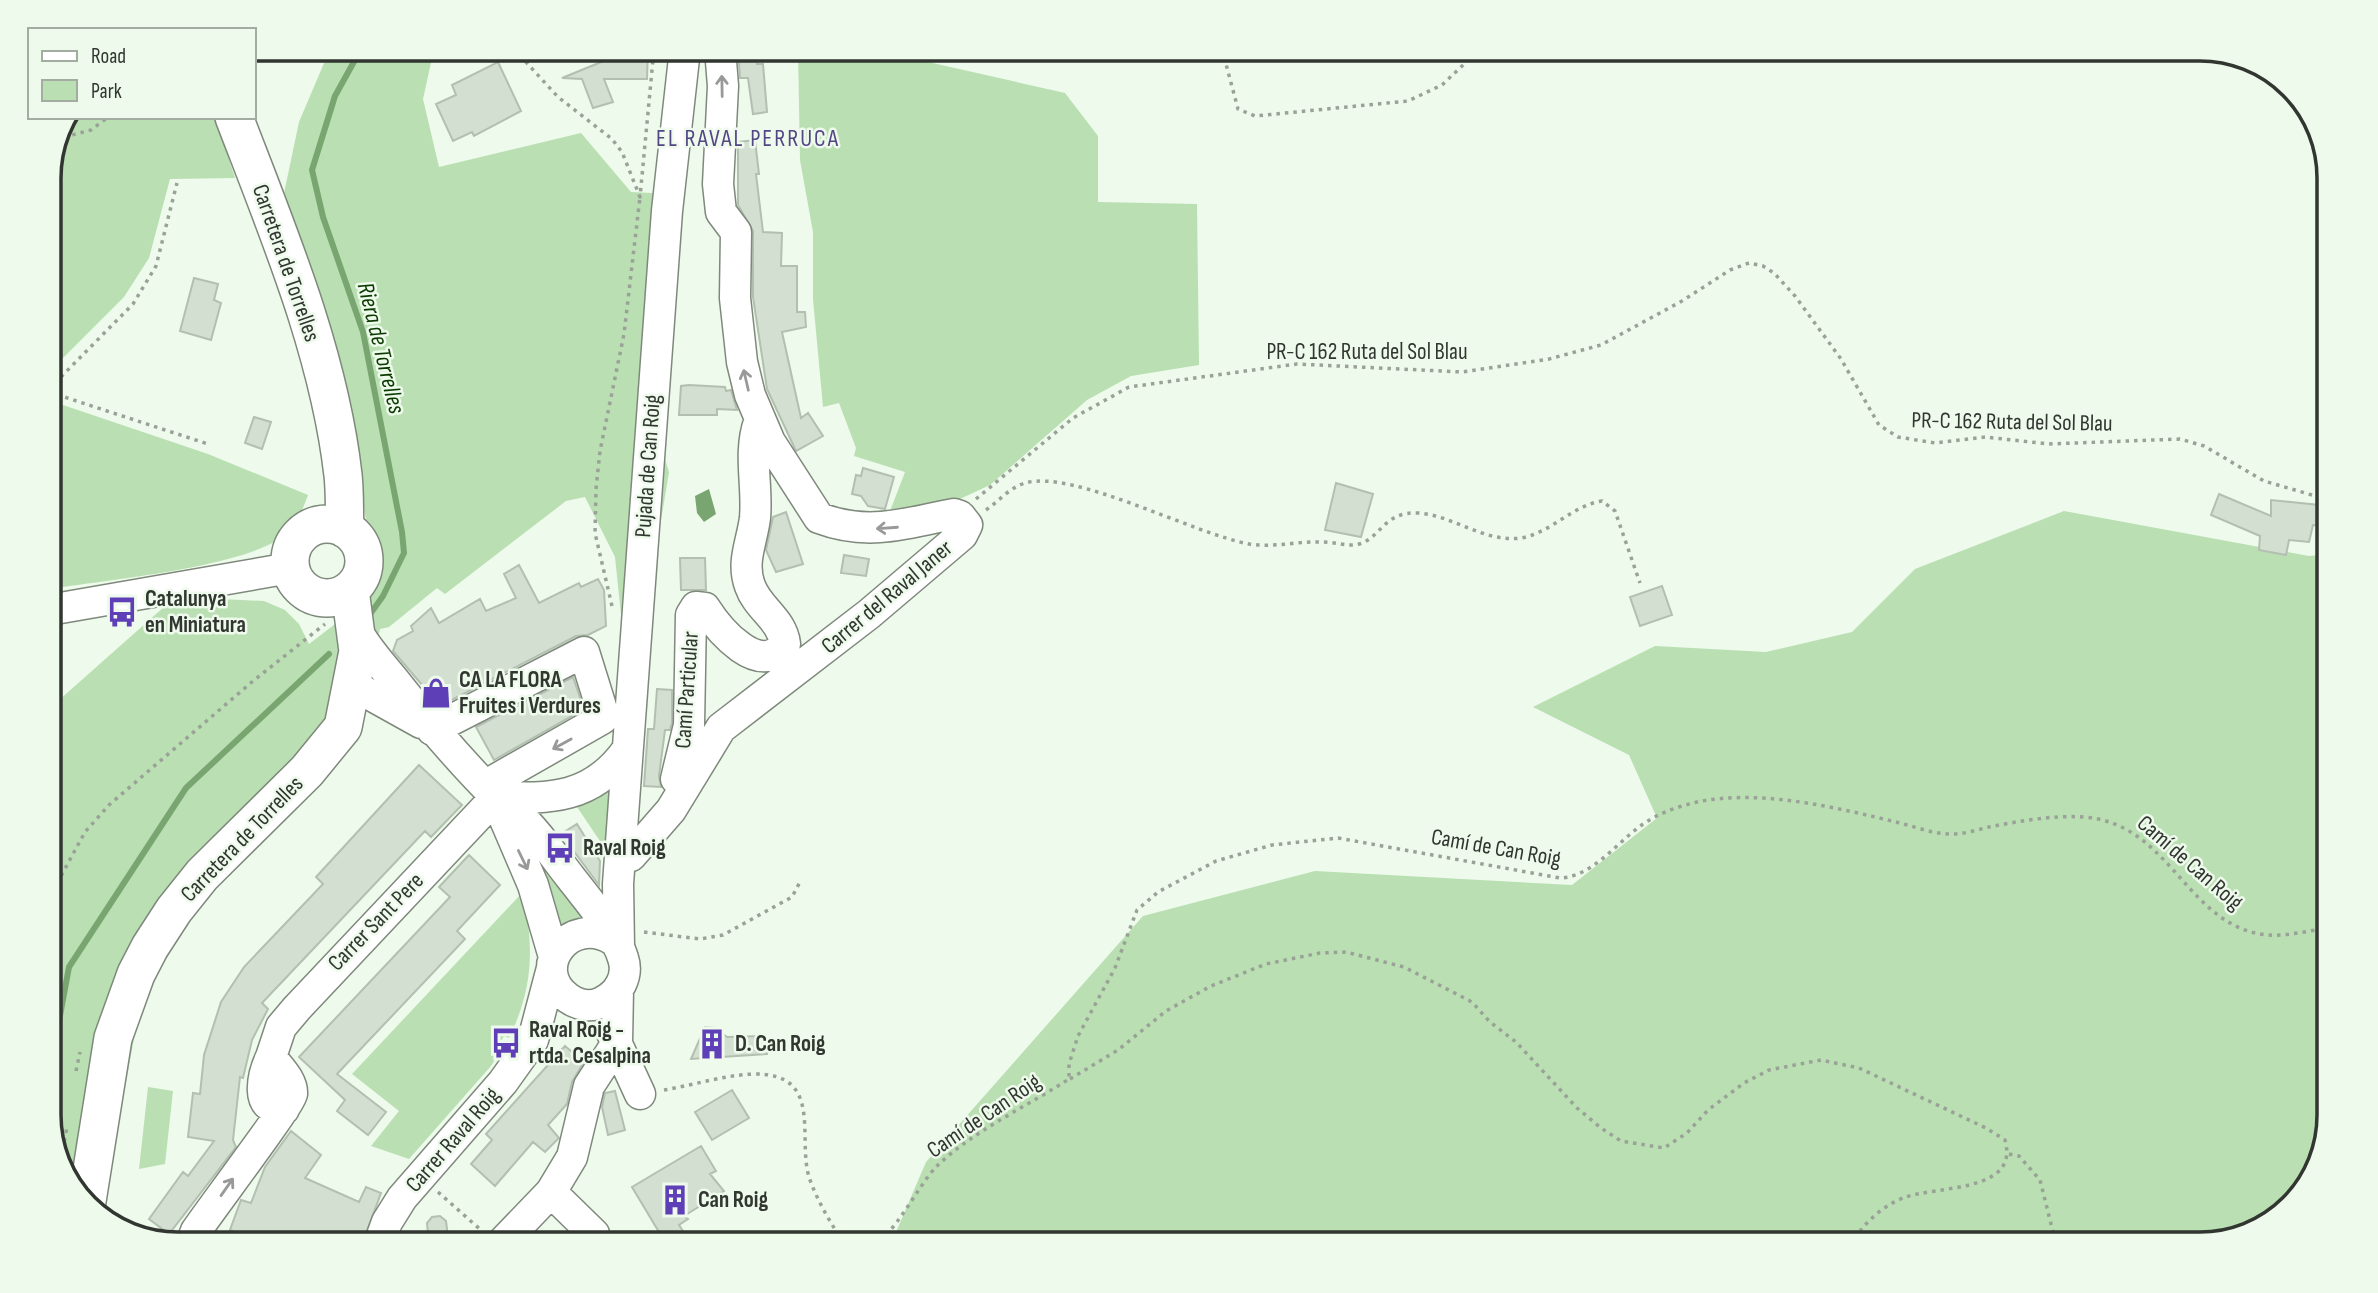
<svg xmlns="http://www.w3.org/2000/svg" width="2378" height="1293" font-family="'Sofia Sans Condensed',sans-serif">
	<style>
		.green { fill: #b9dfb2 }
		.water { fill: #79a670 }
		.lines { fill: none; stroke-linecap: round; stroke-linejoin: round }
		.stream { stroke: #79a670; stroke-width: 6 }
		.building { fill: #d3dfd0; stroke: #b3bfb1; stroke-width: 2 }
		.minor-casing { stroke: #7e897c; stroke-width: 33 }
		.major-casing { stroke: #7e897c; stroke-width: 40 }
		.path { stroke: #9aa298; stroke-width: 3.5; stroke-dasharray: 3.5 5; stroke-linecap: butt }
		.minor { stroke: #fff; stroke-width: 30 }
		.major { stroke: #fff; stroke-width: 37 }
		.oneway { stroke: #989a98 }
		.labels { text-anchor: middle; dominant-baseline: central; stroke-width: 5; stroke-linejoin: round; paint-order: stroke }
		.street-label { font-size: 23px; fill: #323631; stroke: #eefaeb }
		.poi-label { font-size: 23px; font-weight: bold; fill: #323631; stroke: #eefaeb; text-anchor: start }
		.neighbourhood-label { font-size: 24px; letter-spacing: 2px; fill: #524685; stroke: #eefaeb }
		.water-label { font-size: 24px; font-style: italic; fill: #0b3a01; stroke: #eefaeb }
		.rim { fill: none; stroke: #323631; stroke-width: 3.5 }
	</style>
	<rect width="100%" height="100%" fill="#eefaeb"/>
	<path class="green" d="M330 49H434L423 99 439 167 581 133 631 192 672 194 659 441 669 472 642 635 622 624 615 557 585 497 566 501 445 594 437 588 389 627 380 629 356 734 198 908 159 970 135 1033 102 1214 71 1187 49 1124V709L164 607 220 599 264 601 285 610 299 624 309 644 364 602 377 581 346 409 283 198 299 122Z
		M798 49H914L897 55 1065 93 1098 136V202L1197 204 1199 365 1131 376 1087 400 990 485 949 504 887 519 905 472 854 456 856 448 839 403 823 407 813 299V232L800 160Z
		M73 117H215L235 178 170 179 149 258 124 297 49 372V170Z
		M60 404 208 454 308 495C303 508 298 523 287 533 251 567 103 580 49 589V406Z
		M2064 511 2309 556 2329 554V1115L2315 1172 2271 1222 2200 1244H891L926 1162 1143 916 1315 871 1572 885 1657 818 1629 755 1533 707 1655 646 1766 652 1852 632 1915 569Z
		M611 782 610 856 573 801Z
		M518 820 584 915 562 927 557 924Z
		M522 893C535 945 533 989 509 1038L504 1036 498 1046 502 1049 491 1066 409 1159 371 1146 399 1111 352 1074Z
		M148 1087 173 1091 165 1164 139 1169Z"/>
	<path class="water" d="M709 489 716 514 704 522 697 513 695 496Z"/>
	<g class="lines">
		<path class="stream" d="M361 49 335 96 312 170 323 217 363 332 402 532 404 553 383 596 368 617
			M49 1075 69 967 186 788 329 654"/>
	</g>
	<path class="building" d="M616 49H648L647 79H604L613 102 593 108 582 79 562 78 616 56Z
		M738 49H756L757 64H763L767 112 753 114 748 78H740Z
		M498 62 521 111 474 136 472 132 453 141 436 104 456 95 452 85Z
		M755 140 759 174H756L763 232 782 233 781 266H797V312H805L806 327 782 332 801 418 808 413 823 436 796 451 767 389 753 297V231L738 205V142Z
		M194 278 218 284 214 300 221 303 211 340 180 331Z
		M689 385 725 387 726 391 731 390 737 410 717 409V415H679L681 386Z
		M254 417 271 422 262 449 245 443Z
		M863 468 894 477 885 509 868 506 861 496 852 494 856 475 861 476Z
		M1336 483 1373 494 1361 537 1325 530Z
		M2219 494 2271 516V500L2329 506V526L2313 525 2309 542 2289 540 2286 555 2259 550 2260 536 2211 515Z
		M786 512 803 564 776 572 766 550 773 517Z
		M844 555 869 559 866 576 841 573Z
		M680 558H705L706 590H681Z
		M519 565 539 603 579 583 581 587 598 579 604 590 606 626 588 635 576 636 440 706 393 651 397 640 413 631 411 626 431 608 439 623 480 599 486 611 516 598 504 574Z
		M1662 586 1672 615 1640 626 1630 597Z
		M573 677 584 709 494 760 476 727Z
		M657 689 672 690V723L670 730H665L659 776 661 787 644 786 648 729H654Z
		M419 765 462 805 431 837 425 831 262 1003 268 1009 252 1040 243 1078 240 1077 233 1140 236 1147 169 1234 149 1219 183 1172 188 1176 214 1141 188 1137 193 1093 200 1094 204 1055 221 1002 244 967 323 884 316 877Z
		M577 824 600 861 599 885 561 834Z
		M469 855 500 885 457 931 465 939 337 1074 386 1112 368 1135 337 1111 345 1100 299 1057 450 897 439 887Z
		M705 1027 715 1028 727 1037 766 1036 767 1054 691 1059Z
		M565 1046 584 1062 572 1082 567 1104 548 1125 559 1138 545 1152 533 1142 495 1186 471 1164 492 1140 486 1134Z
		M732 1090 749 1118 712 1140 695 1112Z
		M615 1091 625 1130 608 1135 602 1107 605 1093Z
		M291 1131 321 1155 305 1178 359 1202 366 1187 381 1193 362 1244H271L230 1230 241 1200 251 1203 265 1167Z
		M701 1146 716 1171 710 1174 724 1191 684 1216 688 1219 679 1225 683 1231 665 1242 632 1187Z
		M440 1216 446 1221 449 1244H429L427 1223 432 1217Z"/>
	<g class="lines">
		<g class="minor-casing">
			<path id="minor" d="M49 610 290 568
				M356 629C366 648 381 664 394 680 426 721 459 760 495 796 504 805 515 812 524 820 541 837 556 859 571 878 588 900 615 931 623 958 629 976 619 994 602 1002 591 1008 578 1005 568 998 528 969 570 913 613 940
				M351 684 421 723
				M432 730 584 652 603 713 602 719 486 785
				M676 779 689 725 691 615 696 607 705 608C719 630 760 679 785 644 782 619 758 609 750 586 741 562 752 542 755 518 758 486 748 453 759 422
				M496 797C551 799 592 799 627 750
				M497 801 533 885 554 957
				M620 859 631 856 671 810 721 728 869 614 962 535 967 525 960 516 954 514C904 523 870 537 819 518L770 442 750 395 742 362 735 298 736 232 721 212 718 184 723 86 720 49
				M619 948 618 884 667 211 685 49
				M611 1031 640 1094
				M271 1057 281 1027 297 1008 496 797
				M551 1192 594 1234V1239L588 1244
				M191 1244 196 1231C208 1213 291 1103 292 1094 293 1080 278 1067 271 1057 263 1074 253 1111 284 1109
				M379 1244 387 1222 402 1198 503 1082 533 1040 552 968
				M501 1244 551 1192 572 1157 589 1086 617 1043 618 989"/>
		</g>
		<g class="major-casing">
			<path id="major" d="M234 117C278 232 329 352 343 475 345 493 344 511 345 529
				M290 561a37 37 0 1 1 74 0a37 37 0 1 1-74 0Z
				M87 1201 113 1038 136 974 150 947 174 910 202 875 307 771 343 727 358 651 350 590"/>
		</g>
		<path class="path" d="M514 49 558 97 612 139 622 152 640 197 654 49
			M1222 49 1238 109 1255 116 1408 101 1442 85 1480 49
			M64 137 91 130 108 117
			M49 389 133 304 156 266 177 183
			M49 392 208 444
			M976 499 1073 418 1129 387 1297 364 1462 372 1549 359 1601 345 1682 301 1730 270 1749 263 1763 266 1774 273 1795 296 1841 359 1879 425 1898 437 1935 443 1985 437 2049 444 2180 439 2204 446 2264 481 2329 500
			M986 510C999 501 1009 488 1025 483 1073 469 1194 534 1249 544 1274 548 1297 541 1322 542 1335 542 1348 547 1359 544 1381 538 1384 511 1418 513 1453 515 1484 543 1521 538 1551 533 1573 505 1602 501L1615 511 1640 583
			M612 606 595 533 596 489 600 451 624 334 640 197
			M49 898 85 832 109 805 253 681 325 624
			M644 932 700 939 723 935 792 897 801 880
			M76 1071 80 1052
			M1070 1079 1118 1050 1166 1011 1211 986 1266 964 1320 953 1346 952 1404 967 1472 1002 1490 1022 1516 1042 1577 1108 1601 1128 1621 1141 1664 1148 1687 1133 1708 1110 1744 1083 1769 1070 1821 1060 1859 1068 1986 1128 2005 1140C2020 1193 1938 1185 1903 1198 1881 1207 1864 1223 1851 1244
			M664 1090C694 1085 724 1075 754 1074 824 1073 797 1137 809 1177 817 1201 831 1223 844 1244
			M2009 1154 2019 1156 2040 1180 2056 1244
			M61 1158 67 1127
			M438 1192 482 1231
			M843 1240 858 1244
			M872 1244C893 1239 918 1185 937 1166 973 1131 1026 1107 1069 1079V1064L1078 1036 1115 968 1137 910 1158 892 1216 861 1272 845 1338 838 1560 878C1591 877 1615 845 1639 827 1656 814 1676 807 1697 802 1760 789 1834 807 1896 822 1913 826 1930 833 1948 834 1962 835 1976 830 1989 827 2020 821 2053 815 2084 817 2167 823 2184 916 2255 933 2279 939 2305 931 2329 928"/>
		<use href="#minor" class="minor"/>
		<use href="#major" class="major"/>
	</g>
	<defs><path id="oneway-shaft" d="M-6 0H5M1.5-3L5.5 0L1.5 3" fill="none" stroke-width="1.6" stroke-linecap="round" stroke-linejoin="round" transform="scale(1.75)"/></defs>
	<g class="oneway">
		<use href="#oneway-shaft" transform="translate(722 86) rotate(-91)"/>
		<use href="#oneway-shaft" transform="translate(746 380) rotate(-103)"/>
		<use href="#oneway-shaft" transform="translate(887 528) rotate(176)"/>
		<use href="#oneway-shaft" transform="translate(562 744) rotate(151)"/>
		<use href="#oneway-shaft" transform="translate(523 860) rotate(64)"/>
		<use href="#oneway-shaft" transform="translate(227 1187) rotate(-55)"/>
	</g>
	<defs>
		<g id="bus-bare" transform="scale(2.415)"><path d="M-5-6H5V4H4V6H2V4H-2V6H-4V4H-5ZM-3.5-4V0h7V-4ZM-3.5 1.2v1.5H-2V1.2ZM2 1.2v1.5H3.5V1.2Z" fill="#5f3fb7" stroke="#eefaeb" stroke-width="2.5" paint-order="stroke"/></g>
		<g id="shop-bare" transform="scale(2.415)"><path d="M-5-2.5h2.3a2.7 3.5 0 0 1 5.4 0H5L5.5 6h-11ZM-1.5-2.5h3a1.5 2.3 0 0 0-3 0Z" fill="#5f3fb7" stroke="#eefaeb" stroke-width="2.5" paint-order="stroke"/></g>
		<g id="building-bare" transform="scale(2.415)"><path d="M-4-6H4V6H1V3H-1V6H-4ZM-2.5-4.3h1.7v1.8h-1.7ZM.8-4.3h1.7v1.8H.8ZM-2.5-1h1.7V.8h-1.7ZM.8-1h1.7V.8H.8Z" fill="#5f3fb7" stroke="#eefaeb" stroke-width="2.5" paint-order="stroke"/></g>
	</defs>
	<g fill-rule="evenodd">
		<use href="#bus-bare" x="122" y="612"/>
		<use href="#shop-bare" x="436" y="693"/>
		<use href="#bus-bare" x="560" y="848"/>
		<use href="#bus-bare" x="506" y="1043"/>
		<use href="#building-bare" x="712" y="1044"/>
		<use href="#building-bare" x="675" y="1200"/>
	</g>
	<g class="labels">
		<g class="street-label">
			<text transform="translate(286 263) rotate(71)">Carretera de Torrelles</text>
			<text x="1367" y="352">PR-C 162 Ruta del Sol Blau</text>
			<text transform="translate(2012 422) rotate(1)">PR-C 162 Ruta del Sol Blau</text>
			<text transform="translate(648 466) rotate(-86)">Pujada de Can Roig</text>
			<text transform="translate(887 597) rotate(-40)">Carrer del Raval Janer</text>
			<text transform="translate(687 690) rotate(-86)">Camí Particular</text>
			<text transform="translate(242 839) rotate(-46)">Carretera de Torrelles</text>
			<text transform="translate(1496 848) rotate(10)">Camí de Can Roig</text>
			<text transform="translate(2190 863) rotate(41)">Camí de Can Roig</text>
			<text transform="translate(376 922) rotate(-46)">Carrer Sant Pere</text>
			<text transform="translate(984 1116) rotate(-34)">Camí de Can Roig</text>
			<text transform="translate(453 1140) rotate(-49)">Carrer Raval Roig</text>
		</g>
		<g class="poi-label">
			<text x="145" y="599">Catalunya<tspan x="145" dy="26">en Miniatura</tspan></text>
			<text x="459" y="680">CA LA FLORA<tspan x="459" dy="26">Fruites i Verdures</tspan></text>
			<text x="583" y="848">Raval Roig</text>
			<text x="529" y="1030">Raval Roig -<tspan x="529" dy="26">rtda. Cesalpina</tspan></text>
			<text x="735" y="1044">D. Can Roig</text>
			<text x="698" y="1200">Can Roig</text>
		</g>
		<g class="neighbourhood-label">
			<text x="748" y="138">EL RAVAL PERRUCA</text>
		</g>
		<g class="water-label">
			<text transform="translate(381 348) rotate(76)">Riera de Torrelles</text>
		</g>
	</g>
	<path d="M0 0H2378V1293H0ZM178 61H2200A117 117 0 0 1 2317 178V1115A117 117 0 0 1 2200 1232H178A117 117 0 0 1 61 1115V178A117 117 0 0 1 178 61Z" fill="#eefaeb" fill-rule="evenodd"/>
	<path class="rim" d="M178 61H2200A117 117 0 0 1 2317 178V1115A117 117 0 0 1 2200 1232H178A117 117 0 0 1 61 1115V178A117 117 0 0 1 178 61Z"/>
	<rect x="28" y="28" width="228" height="91" fill="#eefaeb" stroke="#a3aca1" stroke-width="2"/>
	<rect x="42" y="51" width="35" height="10" fill="#ffffff" stroke="#a3aca1" stroke-width="2"/>
	<text x="91" y="63" font-size="21" fill="#323631">Road</text>
	<rect x="42" y="80" width="35" height="21" fill="#b9dfb2" stroke="#a3aca1" stroke-width="2"/>
	<text x="91" y="98" font-size="21" fill="#323631">Park</text>
</svg>
